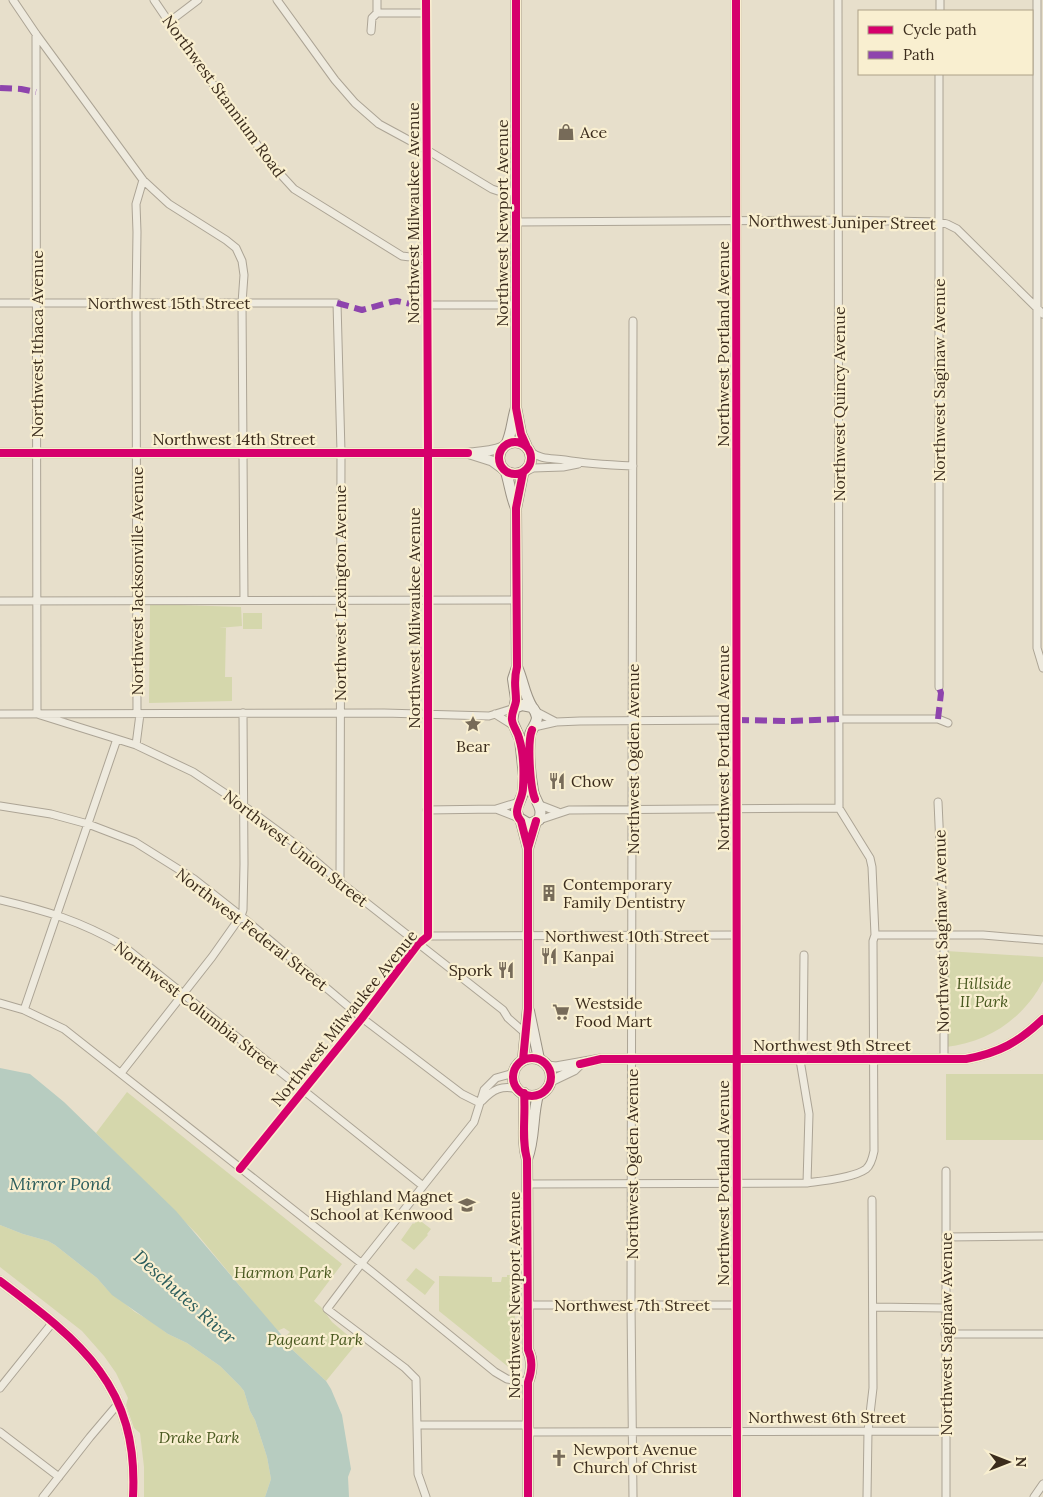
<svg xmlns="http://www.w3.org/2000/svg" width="1043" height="1497" font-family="Lora,serif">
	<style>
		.green { fill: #d5d7ac }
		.water { fill: #b7ccc0 }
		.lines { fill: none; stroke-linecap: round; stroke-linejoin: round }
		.minor-casing { stroke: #aca495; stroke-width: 9 }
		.tertiary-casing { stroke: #aca495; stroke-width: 11 }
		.secondary-casing { stroke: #9b9385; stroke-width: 12 }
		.minor { stroke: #eeeade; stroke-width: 7 }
		.tertiary { stroke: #eeeade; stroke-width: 9 }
		.secondary { stroke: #eeeade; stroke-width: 10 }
		.quiet { stroke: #8e44ad; stroke-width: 6; stroke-dasharray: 12 6; stroke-linecap: butt }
		.cycleway-casing { stroke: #f9efd0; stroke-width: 11 }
		.cycleway { stroke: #d6006c; stroke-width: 8 }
		.labels { text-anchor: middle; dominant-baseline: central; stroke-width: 4.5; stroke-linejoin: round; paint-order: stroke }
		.street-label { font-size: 16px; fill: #3b2c1c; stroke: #f9efd0 }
		.poi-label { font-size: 16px; fill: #3b2c1c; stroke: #f9efd0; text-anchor: start }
		.park-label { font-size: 16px; font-style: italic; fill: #495920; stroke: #f9efd0 }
		.water-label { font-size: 18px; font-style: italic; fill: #2a5c5b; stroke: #f9efd0 }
	</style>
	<rect width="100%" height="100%" fill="#e7dfcb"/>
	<path class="green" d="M150 604 241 607 242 626 219 628H226L225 677H232V701L149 703Z
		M243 613H262V629H243Z
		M946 951 1043 957C1043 965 1043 974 1043 981 1040 987 1035 995 1031 1000 1009 1028 980 1043 946 1047Z
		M946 1074H1043V1140H946Z
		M127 1092 342 1264 314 1301 321 1307 332 1322 357 1343 326 1381 282 1340 290 1332 284 1328 277 1331 197 1234 96 1133Z
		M418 1219 431 1229 427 1234 428 1235 414 1250 401 1240 413 1223 414 1224Z
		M0 1225 23 1234 48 1241 55 1245 97 1278 106 1288 135 1312 149 1320 168 1334 187 1343 220 1366 240 1386 244 1391 250 1411 255 1420 267 1457 271 1479 265 1497H144V1467L140 1433 134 1428 126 1405 128 1398 116 1373 104 1356 82 1331 0 1267Z
		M416 1268 435 1282 425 1295 406 1280Z
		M507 1275H515V1367L511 1369 439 1311V1276L492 1277V1282H501L502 1277H507Z"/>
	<path class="water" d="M0 1068 30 1074 64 1102 176 1211 285 1339 283 1341 326 1381 331 1389 342 1415 351 1469 348 1477 349 1497H265L271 1479 267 1457 255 1420 250 1411 244 1391 240 1386 220 1366 187 1343 168 1334 112 1295 97 1278 55 1245 48 1241 23 1234 0 1225Z"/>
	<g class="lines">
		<g class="minor-casing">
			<path id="minor" d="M13 0 36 34 143 180 169 204 226 240 236 248 242 261 244 275 242 303 244 600
				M154 0 188 50 272 165 294 189 402 256 427 259
				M277 0 335 80 355 103 379 124 427 150 492 189 498 191 515 192
				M1037 0V648L1043 668
				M940 11V0
				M377 13H426
				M169 22 198 0
				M371 31 372 18 377 13V0
				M36 34 37 714 136 745 193 772 244 806 297 845 340 882 503 1010 508 1018 525 1033
				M515 222 839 220 939 222 947 224 957 229 1043 314
				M0 303H337L341 452 340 882
				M427 305H516
				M531 452C541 460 552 458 565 460 587 464 610 465 633 466
				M527 471 533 468 563 467 578 464
				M0 601 516 600
				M939 687V74
				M535 711 556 722
				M0 714 384 713 489 716 515 708
				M137 714 136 303 137 232 136 204 143 180
				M495 714 514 726
				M839 719H938L948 723
				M534 727 556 722 580 721 737 720
				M136 745 140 714
				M938 802 944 935V1059
				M540 805 558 812
				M0 806 51 814 88 824 135 842 194 879 241 916 362 1018 462 1094 480 1103
				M427 810 496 809
				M519 818 496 809 519 802
				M539 820 569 810 839 808
				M0 900C47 911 80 921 122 945L423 1186
				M875 935H983L1043 940
				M428 936 737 935
				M0 1003 24 1010 64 1029 371 1271 495 1372 507 1379 528 1382
				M24 1010 117 739
				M800 1060 809 1114 807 1183
				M803 1060 804 955
				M121 1073 212 957 241 916 243 910 244 864 243 713
				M482 1101C493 1089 502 1085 518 1089
				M240 1169 362 1018 418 944 428 936V453L426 0
				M528 1184 807 1183C821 1181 854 1178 866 1169 871 1165 873 1156 874 1151L873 941 875 935 872 867 870 858 839 808 838 0
				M946 1237 1043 1236
				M528 1305H736
				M873 1307 945 1308
				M945 1334H1043
				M0 1388 53 1322
				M418 1425H529
				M0 1432 59 1477
				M529 1432 945 1431
				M43 1497 90 1437 118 1404
				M426 1497 418 1474 416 1379 405 1368 327 1309 361 1264 474 1122 484 1090 496 1078 514 1073
				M633 1497 631 1305 633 321
				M867 1497 868 1431 873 1388 872 1200
				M946 1497V1171
				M1034 1497 1043 1484"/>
		</g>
		<g class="tertiary-casing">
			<path id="tertiary" d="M736 0 737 1497
				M0 453H428C452 453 482 455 503 447
				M470 454 492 461 503 469
				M548 1066 556 1067 601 1059H966C999 1053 1019 1042 1043 1019
				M551 1081 574 1070 580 1064
				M0 1281C81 1342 139 1386 133 1497"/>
		</g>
		<g class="secondary-casing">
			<path id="secondary" d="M516 0V408L521 434 526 445
				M499 458a16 16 0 1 1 32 0a16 16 0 1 1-32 0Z
				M506 445C512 433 512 420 516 408
				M506 472C510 485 511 497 516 508
				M517 667C523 680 524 694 532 707
				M515 708 522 705 532 707C535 710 536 713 537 717 537 724 531 729 530 735 528 752 530 774 533 791 535 802 544 807 539 820L529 824 519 818 516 810 523 793 524 776 520 739 512 721 516 699 513 679 517 667 516 508 523 473
				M521 821 528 848
				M529 1011 539 1059
				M513 1077a19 19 0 1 1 38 0a19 19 0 1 1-38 0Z
				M523 1060 528 1009V848L536 821
				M524 1093C526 1116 521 1138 527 1159L528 1350C533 1360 532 1371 528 1382V1497
				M527 1159C535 1139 532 1116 538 1095"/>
		</g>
		<use href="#minor" class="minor"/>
		<use href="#tertiary" class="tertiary"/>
		<use href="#secondary" class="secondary"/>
		<path class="quiet" d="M0 88 21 89 36 92
			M337 303 362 310 391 302 397 301 411 304 417 301 427 305
			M938 719 941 693 939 687
			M737 720 791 721 839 719"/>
		<g class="cycleway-casing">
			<path id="cycleway" d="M516 0V408L521 434 526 445
				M736 0 737 1497
				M499 458a16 16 0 1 1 32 0a16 16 0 1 1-32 0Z
				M0 453H468
				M523 473 516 508 517 667C513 682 516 687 516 701 515 708 511 713 512 720 513 727 518 732 519 738 524 754 524 772 523 788 523 800 511 811 521 821L528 848
				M532 730C527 742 530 787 535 799
				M513 1077a19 19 0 1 1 38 0a19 19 0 1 1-38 0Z
				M523 1060 528 1009V848L536 821
				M580 1064 601 1059H966C999 1053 1019 1042 1043 1019
				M524 1093C526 1116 521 1138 527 1159L528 1350C533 1360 532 1371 528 1382V1497
				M240 1169 362 1018 418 944 428 936V453L426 0
				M0 1281C81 1342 139 1386 133 1497"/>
		</g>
		<use href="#cycleway" class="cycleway"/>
	</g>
	<defs>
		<g id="shop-bare" transform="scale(1.35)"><path d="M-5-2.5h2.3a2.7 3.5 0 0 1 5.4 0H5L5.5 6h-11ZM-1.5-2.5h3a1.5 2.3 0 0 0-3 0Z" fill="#776b59" stroke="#f9efd0" stroke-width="2.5" paint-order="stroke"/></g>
		<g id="sight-bare" transform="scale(1.35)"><path d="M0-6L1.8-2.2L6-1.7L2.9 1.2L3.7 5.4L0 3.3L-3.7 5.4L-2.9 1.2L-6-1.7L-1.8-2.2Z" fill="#776b59" stroke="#f9efd0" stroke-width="2.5" paint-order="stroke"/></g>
		<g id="restaurant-bare" transform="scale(1.35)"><path d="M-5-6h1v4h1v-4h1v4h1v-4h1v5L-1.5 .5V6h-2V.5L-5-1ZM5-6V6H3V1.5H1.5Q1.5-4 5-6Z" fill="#776b59" stroke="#f9efd0" stroke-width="2.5" paint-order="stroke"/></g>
		<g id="building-bare" transform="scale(1.35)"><path d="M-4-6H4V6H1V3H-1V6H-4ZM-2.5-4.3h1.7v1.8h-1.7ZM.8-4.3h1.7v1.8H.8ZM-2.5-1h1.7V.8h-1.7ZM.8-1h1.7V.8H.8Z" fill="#776b59" stroke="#f9efd0" stroke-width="2.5" paint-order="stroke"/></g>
		<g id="supermarket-bare" transform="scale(1.35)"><path d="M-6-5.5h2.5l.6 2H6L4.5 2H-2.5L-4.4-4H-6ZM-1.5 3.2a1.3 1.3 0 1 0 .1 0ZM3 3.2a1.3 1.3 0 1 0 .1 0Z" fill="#776b59" stroke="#f9efd0" stroke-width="2.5" paint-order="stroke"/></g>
		<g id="school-bare" transform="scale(1.35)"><path d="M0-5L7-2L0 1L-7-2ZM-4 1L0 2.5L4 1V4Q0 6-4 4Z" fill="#776b59" stroke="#f9efd0" stroke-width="2.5" paint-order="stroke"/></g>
		<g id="church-bare" transform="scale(1.35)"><path d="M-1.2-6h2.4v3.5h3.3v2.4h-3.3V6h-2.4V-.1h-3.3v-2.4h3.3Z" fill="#776b59" stroke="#f9efd0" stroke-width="2.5" paint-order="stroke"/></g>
	</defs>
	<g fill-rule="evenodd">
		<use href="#shop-bare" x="566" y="132"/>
		<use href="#sight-bare" x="473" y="724"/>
		<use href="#restaurant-bare" x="557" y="781"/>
		<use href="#building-bare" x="549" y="893"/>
		<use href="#restaurant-bare" x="549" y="956"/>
		<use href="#restaurant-bare" x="506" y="970"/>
		<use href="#supermarket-bare" x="561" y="1012"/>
		<use href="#school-bare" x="467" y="1205"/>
		<use href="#church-bare" x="559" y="1458"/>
	</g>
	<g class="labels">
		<g class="street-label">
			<text transform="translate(224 96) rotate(54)">Northwest Stannium Road</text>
			<text transform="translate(413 213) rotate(-90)">Northwest Milwaukee Avenue</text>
			<text transform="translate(842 222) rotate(1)">Northwest Juniper Street</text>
			<text transform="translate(502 223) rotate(-90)">Northwest Newport Avenue</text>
			<text x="169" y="303">Northwest 15th Street</text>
			<text transform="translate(37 344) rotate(-90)">Northwest Ithaca Avenue</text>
			<text transform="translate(723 344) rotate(-90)">Northwest Portland Avenue</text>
			<text transform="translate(939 380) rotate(-90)">Northwest Saginaw Avenue</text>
			<text transform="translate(839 404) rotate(-90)">Northwest Quincy Avenue</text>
			<text x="234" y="439">Northwest 14th Street</text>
			<text transform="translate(137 581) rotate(-90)">Northwest Jacksonville Avenue</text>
			<text transform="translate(340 593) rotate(-90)">Northwest Lexington Avenue</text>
			<text transform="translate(414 618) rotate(-90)">Northwest Milwaukee Avenue</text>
			<text transform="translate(723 748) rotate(-90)">Northwest Portland Avenue</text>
			<text transform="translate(633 759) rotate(-90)">Northwest Ogden Avenue</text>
			<text transform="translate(296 848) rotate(38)">Northwest Union Street</text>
			<text transform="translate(252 929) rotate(38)">Northwest Federal Street</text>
			<text transform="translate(941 931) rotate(-91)">Northwest Saginaw Avenue</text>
			<text x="627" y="936">Northwest 10th Street</text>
			<text transform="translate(197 1007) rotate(38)">Northwest Columbia Street</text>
			<text transform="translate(344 1018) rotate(-51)">Northwest Milwaukee Avenue</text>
			<text x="832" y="1045">Northwest 9th Street</text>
			<text transform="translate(632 1164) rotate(-90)">Northwest Ogden Avenue</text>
			<text transform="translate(723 1183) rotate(-90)">Northwest Portland Avenue</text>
			<text transform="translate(514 1295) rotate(-90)">Northwest Newport Avenue</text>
			<text x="632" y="1305">Northwest 7th Street</text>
			<text transform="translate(946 1334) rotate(-90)">Northwest Saginaw Avenue</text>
			<text x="827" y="1417">Northwest 6th Street</text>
		</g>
		<g class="poi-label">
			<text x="580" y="132">Ace</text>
			<text x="473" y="746" text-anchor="middle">Bear</text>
			<text x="571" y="781">Chow</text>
			<text x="563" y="884">Contemporary<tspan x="563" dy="18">Family Dentistry</tspan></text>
			<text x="563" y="956">Kanpai</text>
			<text x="492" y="970" text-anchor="end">Spork</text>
			<text x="575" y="1003">Westside<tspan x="575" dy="18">Food Mart</tspan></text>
			<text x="453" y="1196" text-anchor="end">Highland Magnet<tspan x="453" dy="18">School at Kenwood</tspan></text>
			<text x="573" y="1449">Newport Avenue<tspan x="573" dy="18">Church of Christ</tspan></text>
		</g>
		<g class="park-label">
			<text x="984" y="983">Hillside<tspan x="984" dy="18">II Park</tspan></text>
			<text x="283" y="1272">Harmon Park</text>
			<text x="315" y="1339">Pageant Park</text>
			<text x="199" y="1437">Drake Park</text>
		</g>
		<g class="water-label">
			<text x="60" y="1183">Mirror Pond</text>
			<text transform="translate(185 1297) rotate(42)">Deschutes River</text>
		</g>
	</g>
	<rect x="858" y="10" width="175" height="65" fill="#f9efd0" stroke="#ada188"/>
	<rect x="868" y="26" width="25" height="8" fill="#d6006c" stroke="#ada188"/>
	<text x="903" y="35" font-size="15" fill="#3b2c1c">Cycle path</text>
	<rect x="868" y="51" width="25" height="8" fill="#8e44ad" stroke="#ada188"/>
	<text x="903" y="60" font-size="15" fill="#3b2c1c">Path</text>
	<g transform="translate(1008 1462) rotate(90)" stroke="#f9efd0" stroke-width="4" paint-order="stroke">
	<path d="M0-4L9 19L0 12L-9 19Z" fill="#3b2c1c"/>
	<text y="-8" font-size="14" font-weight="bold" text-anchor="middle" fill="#3b2c1c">N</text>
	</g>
</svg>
